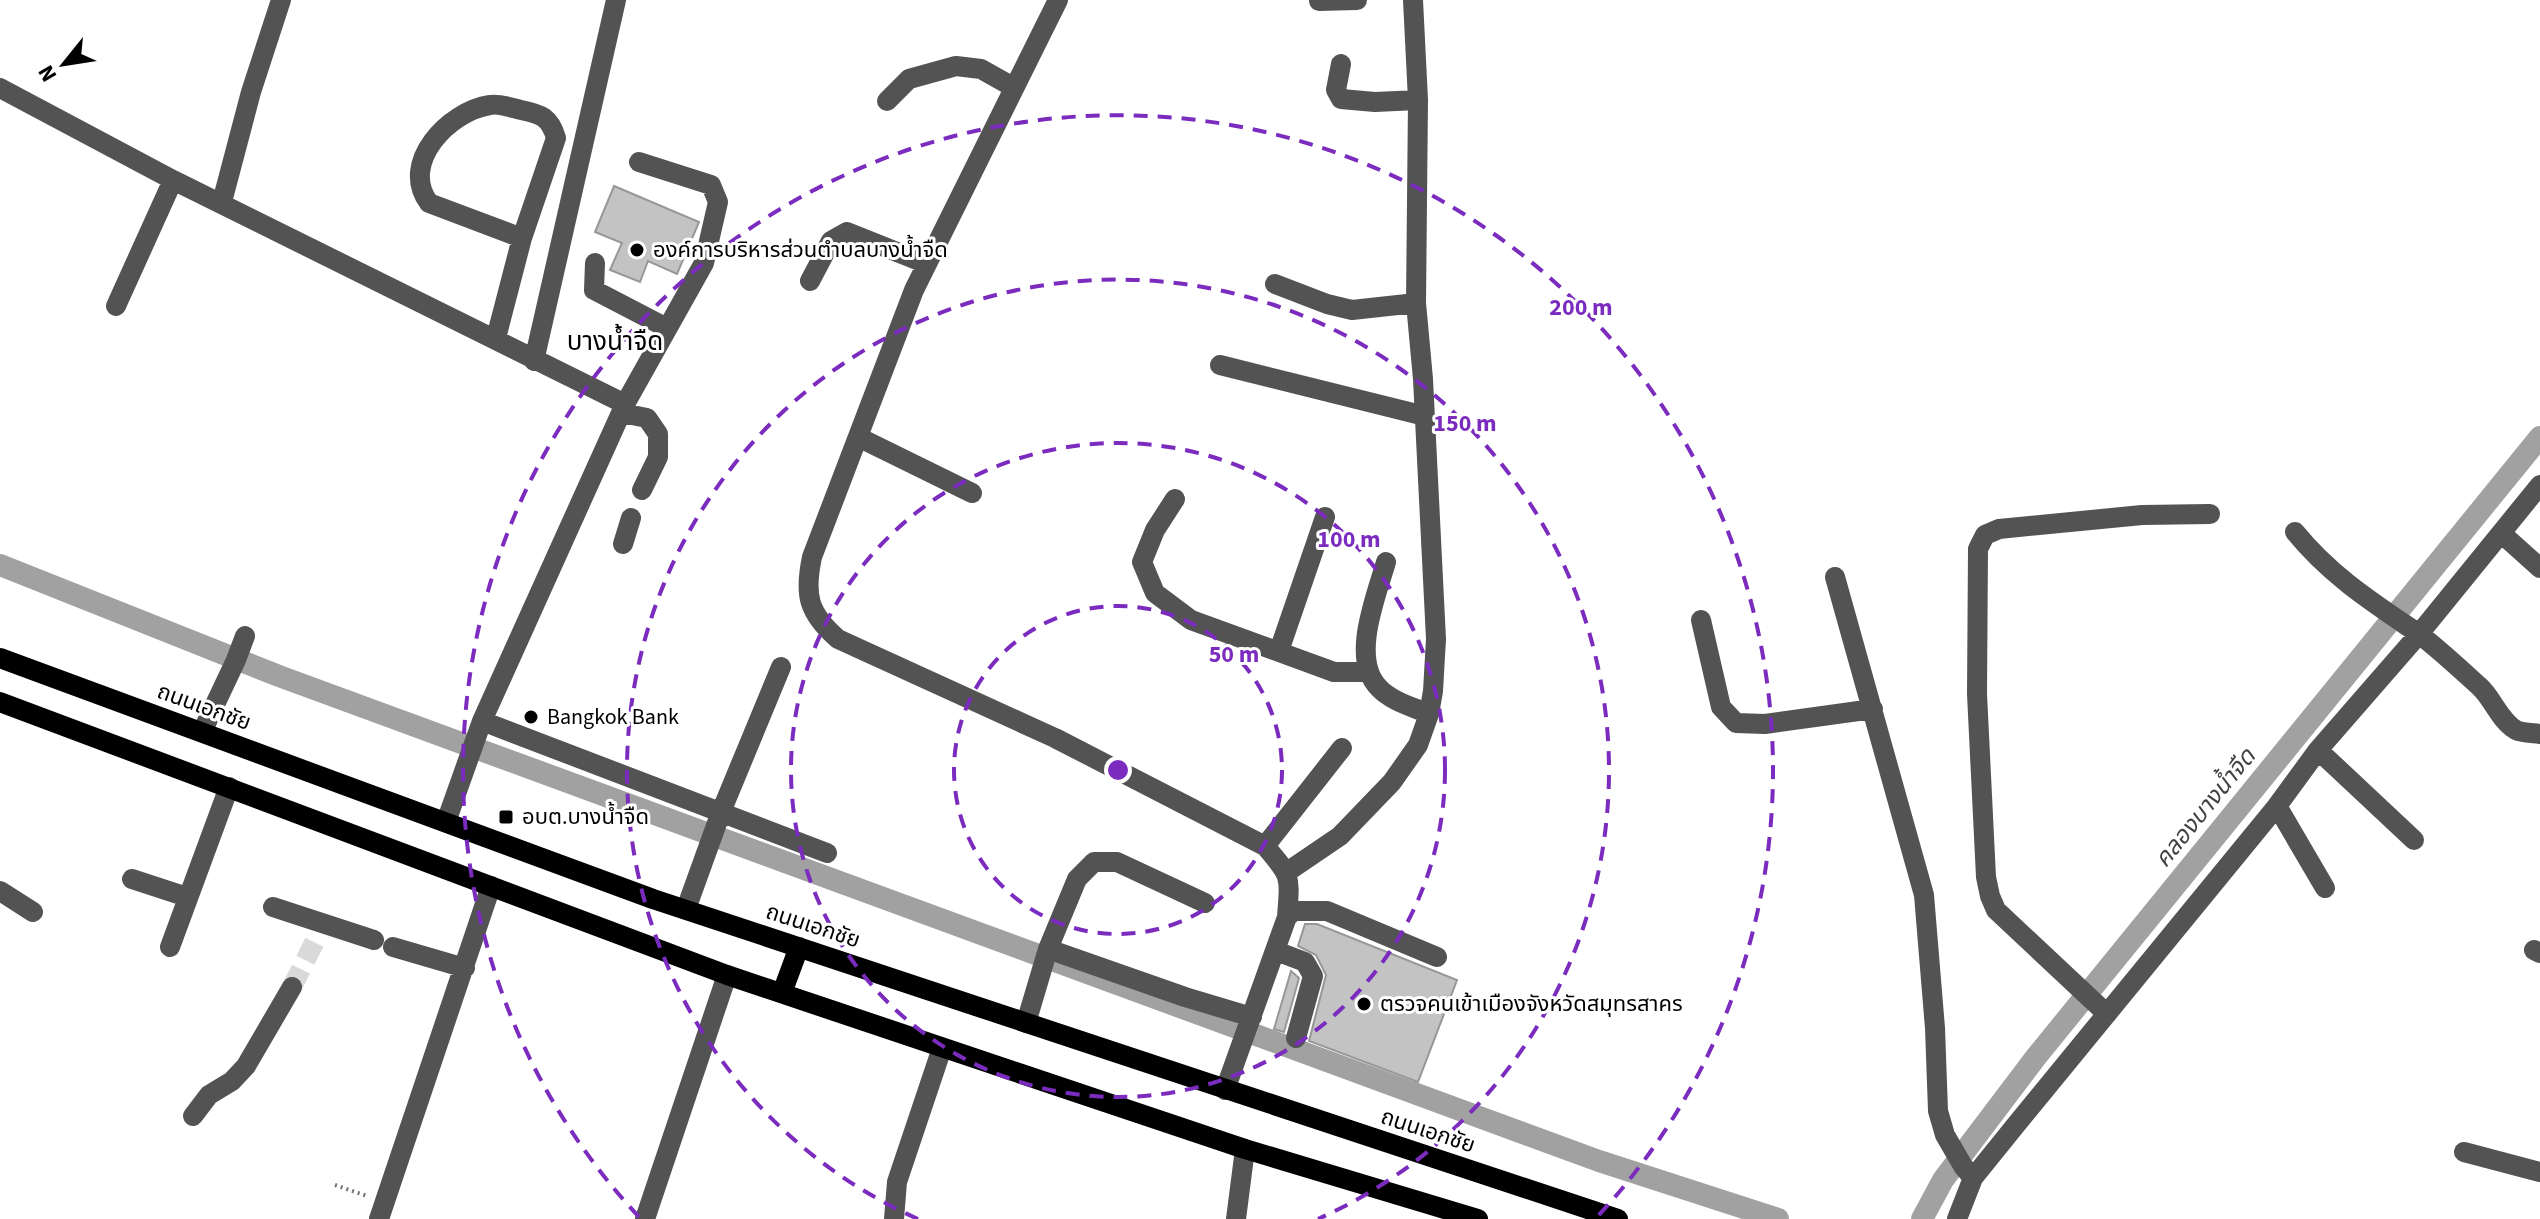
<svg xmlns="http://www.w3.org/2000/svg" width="2540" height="1219" font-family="'Source Sans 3','Noto Sans Thai',sans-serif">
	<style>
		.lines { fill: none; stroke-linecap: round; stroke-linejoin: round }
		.canal { stroke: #a1a1a1; stroke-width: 22 }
		.building { fill: #c3c3c3; stroke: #979797; stroke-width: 2 }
		.minor-tunnel { stroke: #d9d9d9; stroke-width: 20; stroke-dasharray: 20 10; stroke-linecap: butt }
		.path { stroke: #757575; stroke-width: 4; stroke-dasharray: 2 4; stroke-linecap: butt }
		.minor { stroke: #535353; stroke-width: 20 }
		.major { stroke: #000; stroke-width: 20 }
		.ring { fill: none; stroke: #7b2cbf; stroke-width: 4; stroke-dasharray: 14 10 }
		.poi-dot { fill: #000; stroke: #fff; stroke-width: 3 }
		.labels { text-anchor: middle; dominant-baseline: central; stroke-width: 6; stroke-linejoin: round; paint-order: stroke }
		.poi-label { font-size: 22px; fill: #000; stroke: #fff; text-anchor: start }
		.street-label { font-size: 22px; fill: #000; stroke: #fff }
		.water-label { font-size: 24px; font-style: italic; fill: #424242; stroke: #fff }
		.quarter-label { font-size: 26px; fill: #000; stroke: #fff }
		.centre { fill: #7b2cbf; stroke: #fff; stroke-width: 4 }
		.ring-label { font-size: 24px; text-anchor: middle; font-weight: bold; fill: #7b2cbf; stroke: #fff; stroke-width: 6; stroke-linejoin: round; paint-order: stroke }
	</style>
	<rect width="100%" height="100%" fill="#fff"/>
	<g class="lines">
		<path class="canal" d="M0 565 279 676 1599 1161 1778 1219
			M1922 1219 1943 1180 2036 1057 2540 437"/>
	</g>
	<path class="building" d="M614 186 699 222 677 274 648 261 640 282 610 270 622 243 595 232Z
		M1305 924H1317L1457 980 1418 1082 1309 1041 1326 975 1316 955 1298 946Z
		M1291 971 1299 978 1284 1032 1274 1029Z"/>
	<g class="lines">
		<path class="minor-tunnel" d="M292 987 316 939"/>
		<path class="path" d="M335 1185 367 1196"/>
		<path class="minor" d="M1058 0 914 290 812 557C804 595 808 613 838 639L1055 738 1265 846C1292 877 1290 876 1287 917L1225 1090
			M1319 1 1357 0
			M1341 64 1336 90 1341 99 1375 102 1418 100
			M0 88 173 180 625 404 482 721 446 822
			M887 101 909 79 956 66 981 69 1013 87
			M222 202 251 92 281 0
			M595 263 594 290 667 328
			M810 281 831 241 847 232 927 264
			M1275 284 1327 304 1352 310 1416 303
			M116 306 173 180
			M496 338 522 238 556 138C550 117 541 114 521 110 512 108 499 103 490 105 449 111 399 163 429 203L522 238
			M534 361 616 0
			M1220 365 1425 416
			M625 404 704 263 718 202 711 185 639 162
			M622 413 647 418 658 434V457L642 490
			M858 437 972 493
			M1175 499 1155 530 1142 562 1155 593 1191 620 1334 672H1366
			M2295 532C2331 576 2372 602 2419 634 2440 650 2460 669 2480 687 2493 699 2500 721 2516 730 2522 733 2533 733 2540 734
			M2501 533 2540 568
			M623 544 631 518
			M1386 562C1376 597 1350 659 1379 688 1391 701 1413 707 1429 714
			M1835 577 1924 895 1935 1028 1938 1111 1945 1135 1963 1166 1973 1178
			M1701 620 1721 707 1736 723 1765 724 1873 709
			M1279 651 1325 517
			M482 721 827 853
			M202 732 236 660 245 636
			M2318 750 2414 840
			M2277 806 2325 888
			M1265 846 1342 748
			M1287 872 1340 836 1392 782 1418 745 1429 714 1433 691 1436 639 1423 379 1416 303 1418 100 1413 0
			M132 879 187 897
			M0 891 33 912
			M273 907 374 940
			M686 909 721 812 781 667
			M1287 917 1294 911H1327L1437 957
			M170 947 229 787
			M393 947 465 968
			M1048 949 1185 997 1252 1017
			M2534 950 2540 953
			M1276 951 1305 962 1313 976 1296 1038
			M2107 1014 1996 910 1990 896 1986 877 1977 694 1978 549 1985 535 1999 529 2142 515 2210 514
			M1026 1023 1048 949 1077 879 1094 862H1117L1205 903
			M193 1116 209 1095 232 1081 246 1066 292 987
			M2464 1152 2540 1172
			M379 1219 491 886
			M645 1219 727 975
			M894 1219 897 1182 942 1048
			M1236 1219 1245 1149
			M1957 1219 1973 1178 2015 1126 2277 806 2318 750 2419 634 2540 485"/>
		<path class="major" d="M0 658 653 899 1618 1219
			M0 702 727 975 1245 1149 1478 1219
			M782 993 799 947"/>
	</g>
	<g class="ring">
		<circle cx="1118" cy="770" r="164"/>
		<circle cx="1118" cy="770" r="327"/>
		<path d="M918 1219A491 491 0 1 1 1318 1219"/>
		<path d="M639 1217A655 655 0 1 1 1597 1217"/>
	</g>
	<g class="poi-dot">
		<circle cx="637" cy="250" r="8"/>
		<circle cx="531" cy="717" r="8"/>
		<rect x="498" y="809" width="16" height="16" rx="4"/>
		<circle cx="1364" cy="1004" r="8"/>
	</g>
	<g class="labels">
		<g class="poi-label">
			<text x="653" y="250">องค์การบริหารส่วนตำบลบางน้ำจืด</text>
			<text x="547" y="717">Bangkok Bank</text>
			<text x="522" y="817">อบต.บางน้ำจืด</text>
			<text x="1380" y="1004">ตรวจคนเข้าเมืองจังหวัดสมุทรสาคร</text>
		</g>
		<g class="street-label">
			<text transform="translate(204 707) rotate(20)">ถนนเอกชัย</text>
			<text transform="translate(813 926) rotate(18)">ถนนเอกชัย</text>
			<text transform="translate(1428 1131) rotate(18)">ถนนเอกชัย</text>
		</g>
		<g class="water-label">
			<text transform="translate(2205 808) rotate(-51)">คลองบางน้ำจืด</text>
		</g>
		<g class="quarter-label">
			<text x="615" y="341">บางน้ำจืด</text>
		</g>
	</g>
	<circle cx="1118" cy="770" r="12" class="centre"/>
	<g class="ring-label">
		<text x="1581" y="315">200 m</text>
		<text x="1465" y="431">150 m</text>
		<text x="1349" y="547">100 m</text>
		<text x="1234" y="662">50 m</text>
	</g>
	<g transform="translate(64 64) rotate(240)" stroke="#ffffff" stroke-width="6" paint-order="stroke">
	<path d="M0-6L14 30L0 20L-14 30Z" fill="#000000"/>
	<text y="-12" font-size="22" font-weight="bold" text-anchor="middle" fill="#000000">N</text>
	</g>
</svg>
